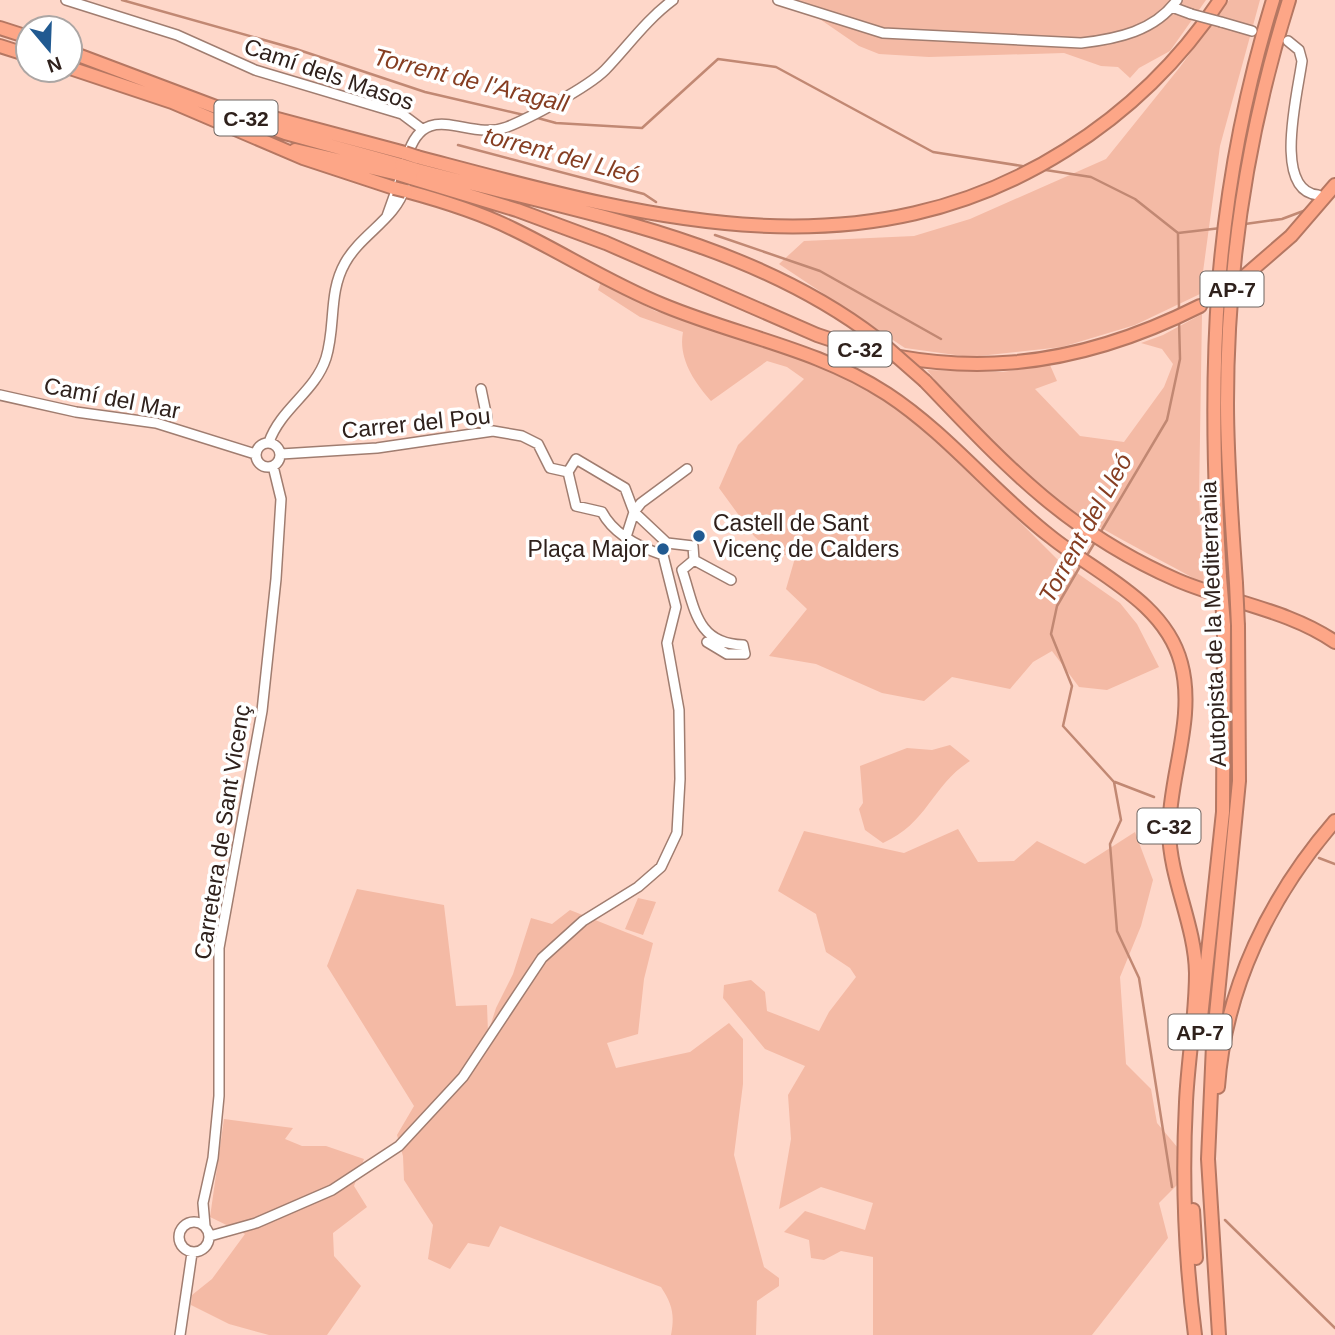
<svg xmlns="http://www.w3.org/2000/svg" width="1335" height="1335" font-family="Arial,sans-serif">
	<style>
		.green { fill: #f4baa5 }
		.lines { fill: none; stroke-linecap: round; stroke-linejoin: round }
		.stream { stroke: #c18873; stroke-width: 2.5 }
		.highway-tunnel { stroke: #d5b3a6; stroke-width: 12; stroke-dasharray: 12 6; stroke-linecap: butt }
		.minor-casing { stroke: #a07d70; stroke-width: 12 }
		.highway-casing { stroke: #b57762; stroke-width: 16 }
		.minor { stroke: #fff; stroke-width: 9 }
		.highway { stroke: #fda687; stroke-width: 12 }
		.minor-bridge-casing { stroke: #a07d70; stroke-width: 12; stroke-linecap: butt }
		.highway-bridge-casing { stroke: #b57762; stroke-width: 16; stroke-linecap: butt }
		.minor-bridge { stroke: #fff; stroke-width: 9 }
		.highway-bridge { stroke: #fda687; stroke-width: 12 }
		.poi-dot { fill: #215a91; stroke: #fff; stroke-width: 2.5 }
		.labels { text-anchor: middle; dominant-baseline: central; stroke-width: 7; stroke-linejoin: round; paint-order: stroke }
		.shield { fill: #fff; stroke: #6d6460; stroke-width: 2 }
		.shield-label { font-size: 21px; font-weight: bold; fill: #2f211c }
		.street-label { font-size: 23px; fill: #2f211c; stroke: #fff }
		.poi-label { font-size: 23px; fill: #2f211c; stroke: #fff; text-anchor: start }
		.water-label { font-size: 24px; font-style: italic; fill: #863e22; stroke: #fff }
	</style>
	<rect width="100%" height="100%" fill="#fed7c9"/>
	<path class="green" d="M792 0H1206L1170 51 1139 68 1130 78 1118 67 1101 66 1064 53 929 57 879 54 859 46Z
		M1229 0H1260L1220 146 1200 294 1135 325 1062 347 970 357 905 348 779 264 804 241 914 236 970 219 1106 159 1180 67Z
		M601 282 655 311 798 354 855 383 910 417 941 443 1057 559 1120 603 1137 624 1159 667 1107 690 1079 687 1052 651 1033 662 1010 689 952 677 924 701 882 693 816 664 769 656 807 609 786 589 795 558 769 550 754 536 719 488 738 445 804 379 787 367 767 361 711 401C694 382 678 358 683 332L640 317 598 290Z
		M1202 314 1199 498 1204 584C1167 563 1128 544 1091 522 1028 484 971 429 927 370L1002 372 1050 365 1057 381 1035 389 1080 436 1124 442 1164 387 1173 364 1162 349 1141 343 1163 335Z
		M950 745 970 761C932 785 928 823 883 843L865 830 859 809 863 803 860 766 907 748 932 750Z
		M958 829 978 862 1014 861 1037 841 1085 864 1135 832 1153 880 1141 926 1120 977 1126 1064 1151 1089 1157 1123 1178 1148V1184L1159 1203 1168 1238 1092 1335H873V1257L841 1251 824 1260 811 1258 809 1240 784 1232 805 1211 865 1230 873 1203 821 1187 779 1209 791 1139 788 1095 805 1066 765 1049 723 998 724 985 751 980 765 992 767 1011 819 1031 829 1012 856 977 850 968 826 952 816 914 778 891 804 831 904 853Z
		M357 889 444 905 456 1006 487 1005 488 1033 496 1008 513 974 531 918 552 924 570 910 653 943 644 979 638 1034 607 1043 616 1068 690 1052 729 1023 743 1039V1084L734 1155 764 1267 779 1278V1286L757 1301 756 1335H671C675 1314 672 1304 661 1287L500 1226 489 1247 468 1243 450 1269 428 1259 433 1225 404 1180 403 1156 397 1135 414 1106 327 966Z
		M638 898 656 902 643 935 625 929Z
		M224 1119 293 1128 285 1139 302 1146H326L364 1159 354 1186 367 1207 333 1233 334 1256 361 1286 327 1335H269L229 1324 191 1305 192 1295 212 1279 245 1234 210 1217Z"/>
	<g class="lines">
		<path class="stream" d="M122 0 296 49 425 92 524 115
			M534 117 556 123 642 128 718 59 776 67 933 152 1022 166
			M458 145 644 194 656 202
			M1039 169 1091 177 1135 199 1178 233 1221 228
			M1245 224 1282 219 1306 210
			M1178 234 1179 311
			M715 235 820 271 941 339
			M1100 533 1167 420 1180 359 1179 321
			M1086 557 1095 542
			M1082 563 1057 606 1051 634 1072 686 1063 726 1114 782 1121 820 1110 844 1117 931 1139 978 1172 1187
			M1115 782 1154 797
			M1319 858 1335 864
			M1225 1220 1335 1328"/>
		<path class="highway-tunnel" d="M1200 306 1246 275"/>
		<g class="minor-casing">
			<path id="minor" d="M66 0 177 35 255 70 402 114 422 129
				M778 0 883 33 1081 43C1117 39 1155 31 1177 0
				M1172 7 1191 14
				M1221 22 1252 31
				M1288 41 1299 50 1302 61C1298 92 1272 191 1318 195
				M407 157C425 96 467 142 507 127 530 118 588 87 605 70 628 46 646 20 673 0
				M387 216 403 171
				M481 389 487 418 485 431
				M0 395 76 412 156 423 255 454
				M269 442C281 408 315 392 326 358 336 326 328 293 345 263 361 234 396 219 405 187
				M256 455a12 12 0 1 1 24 0a12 12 0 1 1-24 0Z
				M281 454 377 448 493 431 522 436 538 444 550 468 568 472
				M568 472 576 459 625 488 634 512 667 543
				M568 472 576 506 602 512C614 535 639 547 663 555
				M634 512 641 503 687 469
				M626 537 634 512
				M667 543 693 546 694 560
				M694 560 682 570C695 608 696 644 743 645L745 654H727L707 642
				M694 560 731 580
				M179 1237a15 15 0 1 1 30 0a15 15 0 1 1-30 0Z
				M205 1226 203 1203 213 1158 219 1096V948L262 711 276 579 281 499 273 466
				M210 1236 256 1223 332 1190 399 1146 463 1077 542 958 583 921 638 887 661 867 677 833 680 779 679 710 667 643 676 607 663 555
				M180 1335 192 1253"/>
		</g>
		<g class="highway-casing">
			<path id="highway" d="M0 28 28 37
				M0 46 28 55
				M70 52 285 133 401 165
				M70 68 172 102 303 158 394 188
				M244 110 405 153
				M295 150 398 174
				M417 157C637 215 857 282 1066 150 1127 112 1181 60 1220 0
				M414 169C571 211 744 237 876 338
				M411 178 517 210 606 243 817 335C953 383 1073 370 1200 306
				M406 191C443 201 479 212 513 229 563 253 611 284 663 305 740 337 816 348 887 394 948 434 994 493 1051 537 1097 574 1165 602 1181 663 1196 718 1169 776 1169 831 1170 880 1195 924 1196 973 1196 1016 1188 1059 1186 1102 1182 1179 1185 1258 1195 1335
				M1246 275 1291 236 1335 185
				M925 381C1006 466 1067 532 1177 580 1228 602 1289 610 1335 642
				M1220 577C1207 372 1212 198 1273 0
				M1236 583C1232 523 1227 463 1227 403 1227 266 1248 130 1289 0
				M1200 1027 1223 812 1224 625
				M1218 1087C1225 988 1270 896 1335 821
				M1193 1210 1196 1258
				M1219 1335 1208 1159 1213 1045 1239 781 1238 626"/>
		</g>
		<use href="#minor" class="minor"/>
		<use href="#highway" class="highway"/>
		<g class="minor-bridge-casing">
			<path id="minor-bridge" d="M1191 14 1221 22"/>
		</g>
		<g class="highway-bridge-casing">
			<path id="highway-bridge" d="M405 153 417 157
				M401 165 414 169
				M398 174 411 178
				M394 188 406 191
				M876 338 925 381
				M1220 577 1224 625
				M1236 583 1238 626"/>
		</g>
		<use href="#minor-bridge" class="minor-bridge"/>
		<use href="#highway-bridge" class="highway-bridge"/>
	</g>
	<g class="poi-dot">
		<circle cx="699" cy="536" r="7"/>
		<circle cx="663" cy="549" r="7"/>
	</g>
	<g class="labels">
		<g class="shield">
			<rect x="214.5" y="100.5" width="63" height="35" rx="5"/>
			<rect x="1200.5" y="271.5" width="63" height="35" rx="5"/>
			<rect x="828.5" y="331.5" width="63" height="35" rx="5"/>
			<rect x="1137.5" y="808.5" width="63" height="35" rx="5"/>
			<rect x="1168.5" y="1014.5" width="63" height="35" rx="5"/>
		</g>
		<g class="shield-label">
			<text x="246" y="118">C-32</text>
			<text x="1232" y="289">AP-7</text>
			<text x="860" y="349">C-32</text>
			<text x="1169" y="826">C-32</text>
			<text x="1200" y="1032">AP-7</text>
		</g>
		<g class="street-label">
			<text transform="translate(329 74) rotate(19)">Camí dels Masos</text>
			<text transform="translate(112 398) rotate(11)">Camí del Mar</text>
			<text transform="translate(416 423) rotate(-6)">Carrer del Pou</text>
			<text transform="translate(1213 624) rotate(-92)">Autopista de la Mediterrània</text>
			<text transform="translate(222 832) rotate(-81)">Carretera de Sant Vicenç</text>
		</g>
		<g class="poi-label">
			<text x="713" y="523">Castell de Sant<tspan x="713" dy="26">Vicenç de Calders</tspan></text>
			<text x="649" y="549" text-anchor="end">Plaça Major</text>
		</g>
		<g class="water-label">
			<text transform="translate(471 80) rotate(14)">Torrent de l'Aragall</text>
			<text transform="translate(562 155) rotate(15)">torrent del Lleó</text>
			<text transform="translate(1085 528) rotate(-61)">Torrent del Lleó</text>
		</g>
	</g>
	<g transform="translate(49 49) rotate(161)"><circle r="33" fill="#ffffff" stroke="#aca6a4" stroke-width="2"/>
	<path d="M0-5L12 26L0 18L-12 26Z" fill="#215a91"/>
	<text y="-10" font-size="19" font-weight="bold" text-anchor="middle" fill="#2f211c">N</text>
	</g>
</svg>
